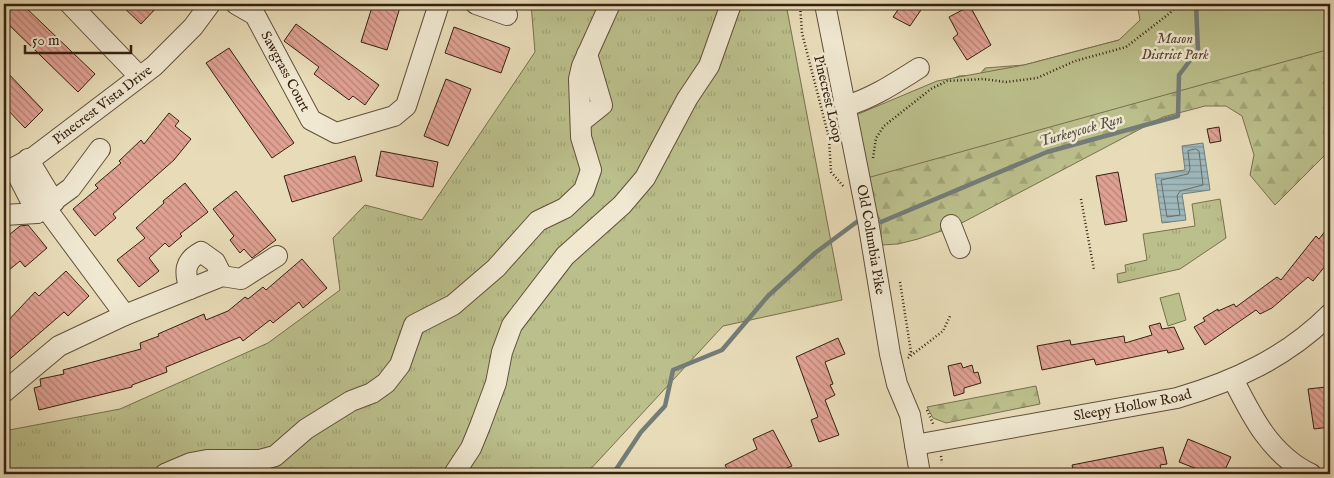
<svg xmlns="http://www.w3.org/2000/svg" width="1334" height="478" font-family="'IM FELL English',serif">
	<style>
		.grass { fill: url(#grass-tufts); stroke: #78704e }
		.forest { fill: url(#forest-firs); stroke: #78704e }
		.green { fill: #bbbf8b; stroke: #78704e }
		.water { fill: url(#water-rules); stroke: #747c78 }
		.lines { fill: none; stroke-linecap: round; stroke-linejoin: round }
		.shore { stroke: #6a6c66; stroke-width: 1 }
		.stream { stroke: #747c78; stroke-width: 4.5 }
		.building { fill: url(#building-back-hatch); stroke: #362111 }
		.minor-casing { stroke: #62503b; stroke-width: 22 }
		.path { stroke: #362111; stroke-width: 2.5; stroke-dasharray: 1 2.5; stroke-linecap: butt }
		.minor { stroke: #f0e8d1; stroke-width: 20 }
		.labels { text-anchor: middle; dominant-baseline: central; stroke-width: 5; stroke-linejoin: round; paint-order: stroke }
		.park-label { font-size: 14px; font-style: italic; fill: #574830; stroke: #f0e8d1 }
		.street-label { font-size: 14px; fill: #362111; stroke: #f0e8d1 }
		.water-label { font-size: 15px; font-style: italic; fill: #554e44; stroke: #f0e8d1 }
	</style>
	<defs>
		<pattern id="grass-tufts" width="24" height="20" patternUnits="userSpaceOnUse" patternTransform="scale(1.25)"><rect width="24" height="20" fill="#bbbf8b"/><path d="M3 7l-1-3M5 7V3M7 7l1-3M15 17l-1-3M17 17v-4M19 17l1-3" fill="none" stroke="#a1a477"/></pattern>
		<pattern id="forest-firs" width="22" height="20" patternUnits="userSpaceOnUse" patternTransform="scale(1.25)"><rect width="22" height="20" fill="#bbbf8b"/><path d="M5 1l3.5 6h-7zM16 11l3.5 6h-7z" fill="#a1a477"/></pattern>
		<pattern id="water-rules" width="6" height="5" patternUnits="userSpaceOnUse" patternTransform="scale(1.25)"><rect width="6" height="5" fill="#9eb8bc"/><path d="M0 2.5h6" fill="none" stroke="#829597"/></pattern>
		<pattern id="building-back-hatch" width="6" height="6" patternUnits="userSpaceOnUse" patternTransform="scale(1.25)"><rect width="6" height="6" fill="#e0a193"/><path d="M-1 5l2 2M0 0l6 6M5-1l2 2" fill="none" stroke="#b68377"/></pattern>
	</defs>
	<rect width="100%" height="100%" fill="#e8dcb8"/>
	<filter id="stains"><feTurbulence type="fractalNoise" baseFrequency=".004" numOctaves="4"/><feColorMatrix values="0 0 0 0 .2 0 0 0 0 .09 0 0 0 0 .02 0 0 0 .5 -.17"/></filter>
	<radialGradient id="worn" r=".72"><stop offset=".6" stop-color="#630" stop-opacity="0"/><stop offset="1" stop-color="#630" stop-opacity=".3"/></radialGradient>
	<path class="grass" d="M531 4H786L842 300 723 326 586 474H4V431L120 409 268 343 340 290 333 238 365 205 422 220 535 52Z
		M1220 199 1226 238 1180 269 1118 283 1117 274 1126 272 1125 265 1147 260 1143 234 1195 226 1192 204Z"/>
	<path class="forest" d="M1330 4V150L1275 205 1250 175 1254 155 1242 116 1226 106H1205L1163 117 956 226 918 239 898 244 881 245V222L870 198 867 178 947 81 959 76 979 75 985 68 1024 65 1119 40Z
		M1036 386 1040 404 946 423 933 418 927 407Z"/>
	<path class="green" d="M1137 4H1330V49L867 178 856 115 937 81 1024 65 1119 40 1140 20Z
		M1179 293 1186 320 1168 326 1160 298Z"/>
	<path class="water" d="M1203 143 1210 190 1182 194 1186 220 1162 223 1155 174 1185 170 1182 146Z"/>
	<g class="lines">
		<path class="shore" d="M1196 149 1199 151 1203 185 1180 191 1177 196 1180 215 1167 217 1161 180 1188 174 1190 169 1188 151Z"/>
		<path class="stream" d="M881 222 1047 152 1178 116 1179 75 1198 50 1196 5 1200 4
			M613 474 641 432 665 406 673 370 722 350 768 296 815 253 858 221"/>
	</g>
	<path class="building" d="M4 4H22L95 74 78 92 4 20Z
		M120 4H160L141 24Z
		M373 4H401L387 50 361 42Z
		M902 4H925L910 26 893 17Z
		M970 6 991 45 967 60 953 38 958 34 949 17Z
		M296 24 379 85 365 105 353 96 349 100 314 74 319 67 284 41Z
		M454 27 510 48 501 73 445 53Z
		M229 48 294 143 272 158 206 63Z
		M4 69 43 110 25 128 4 106Z
		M446 79 471 89 448 146 424 136Z
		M169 113 179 121 175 126 191 139 174 160 113 214 116 218 95 236 73 209 98 188 95 185 121 163 119 161 141 140 144 144Z
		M1219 127 1221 141 1210 143 1207 129Z
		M381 151 438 162 433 187 376 176Z
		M355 156 362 181 292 202 284 176Z
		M1118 172 1127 221 1105 225 1096 176Z
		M185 183 208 212 180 234 182 236 169 247 165 243 149 258 159 271 139 287 117 260 145 238 136 228 164 203 163 201Z
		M236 191 276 240 252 258 244 249 240 253 230 240 234 236 213 209Z
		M28 225 47 248 25 267 20 261 4 274V239L20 226Z
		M1330 225V260L1313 281 1308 277 1272 308 1260 314 1256 310 1205 345 1194 327 1205 321 1203 318 1218 309V311L1234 304 1236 307 1277 277 1281 280 1316 236 1319 239Z
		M302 259 327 288 303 308 299 302 273 323 270 320 243 341 240 337 166 367 167 372 132 385V387L39 410 34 388 41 386 40 379 64 374 63 370 141 349 140 343 159 336 158 334 204 314 206 320 228 311 245 297 248 299 263 287 266 290Z
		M66 271 89 296 68 316 64 312 4 364V325L35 292 39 296Z
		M1160 323 1162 329 1174 327 1184 349 1168 353 1167 350 1096 365 1094 359 1042 370 1037 346 1070 340 1071 345 1124 336 1125 343 1152 335 1149 326Z
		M838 338 845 354 825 362 833 384 830 385 835 395 825 400 839 435 819 442 811 420 818 417 796 357Z
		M961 363 963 368 972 365 974 373 978 372 981 383 964 388V393L954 396 948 366Z
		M1326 387 1327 394H1330V427L1314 429 1308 389Z
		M773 430 792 466 771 474H730L725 465 757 449 753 439Z
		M1188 439 1231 457 1223 474H1210L1179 462Z
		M1163 447 1167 464 1160 465 1162 473 1074 474 1072 465Z"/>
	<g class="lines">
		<g class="minor-casing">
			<g id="minor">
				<path d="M70 4 139 76"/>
				<path id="s1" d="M236 4 255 15 311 120 336 133 394 116 406 106 439 4"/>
				<path d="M476 4 507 15"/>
				<path id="s2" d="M825 4 868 221 890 354 897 384 910 415 920 474"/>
				<path d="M846 106C873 98 895 83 919 68"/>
				<path d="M582 121 602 105 587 54"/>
				<path d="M28 159 54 202"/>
				<path d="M14 168 37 213"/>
				<path id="s3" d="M4 173 34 157 154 66 193 27 210 4"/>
				<path d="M45 207 71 188 100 149"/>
				<path d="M4 215 37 213 45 207 125 315"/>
				<path d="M951 225 960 248"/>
				<path d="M190 289C184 272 184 261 201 252L215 262 222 276"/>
				<path d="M1233 379C1252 417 1271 455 1311 474"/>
				<path d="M4 392 59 346 125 315 222 276 241 279 277 256"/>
				<path id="s4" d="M915 445 1177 398C1235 381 1287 357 1330 314"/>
				<path d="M165 474 191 463 207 460H260L275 456 306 429 351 401 372 393 386 383 400 365 414 325 453 305 496 268 538 221 565 208 584 190 591 170 581 137 579 79 582 66 610 4"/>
				<path d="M454 474 471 448 480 426 496 383 502 352 512 325 565 256 622 205 645 178 687 99 709 66 731 4"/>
			</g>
		</g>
		<path class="path" d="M800 4 802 33 829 138 831 172 844 187
			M873 158 876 138 884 126 931 89 947 81 983 79 1006 82 1037 78 1075 61 1126 47 1170 13 1178 4
			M1081 199 1094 270
			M900 282 911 352 908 357
			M908 358 943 331 950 316
			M927 410 934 426
			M941 456 942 463"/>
		<use href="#minor" class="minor"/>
	</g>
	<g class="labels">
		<g class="park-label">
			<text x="1175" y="39">Mason<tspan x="1175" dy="16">District Park</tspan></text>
		</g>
		<g class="street-label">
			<text stroke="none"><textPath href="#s1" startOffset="86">Sawgrass Court</textPath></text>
			<text transform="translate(828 99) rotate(77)">Pinecrest Loop</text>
			<text stroke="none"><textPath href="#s3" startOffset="120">Pinecrest Vista Drive</textPath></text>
			<text stroke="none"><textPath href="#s2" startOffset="240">Old Columbia Pike</textPath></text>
			<text stroke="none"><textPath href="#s4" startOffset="221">Sleepy Hollow Road</textPath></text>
		</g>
		<g class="water-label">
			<text transform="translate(1081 130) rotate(-16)">Turkeycock Run</text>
		</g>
	</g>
	<rect width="1334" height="478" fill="none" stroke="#e8dcb8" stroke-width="20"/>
	<rect x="5" y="5" width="1324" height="468" fill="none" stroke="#362111" stroke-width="2.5"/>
	<rect x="10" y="10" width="1314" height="458" fill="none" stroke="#362111"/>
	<path d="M25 45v8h106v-8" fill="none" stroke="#362111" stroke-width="2.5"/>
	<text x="32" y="45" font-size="15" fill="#362111" stroke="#f0e8d1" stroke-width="4" paint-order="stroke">50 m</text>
	<rect width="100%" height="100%" filter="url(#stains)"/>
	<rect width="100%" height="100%" fill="url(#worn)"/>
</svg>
